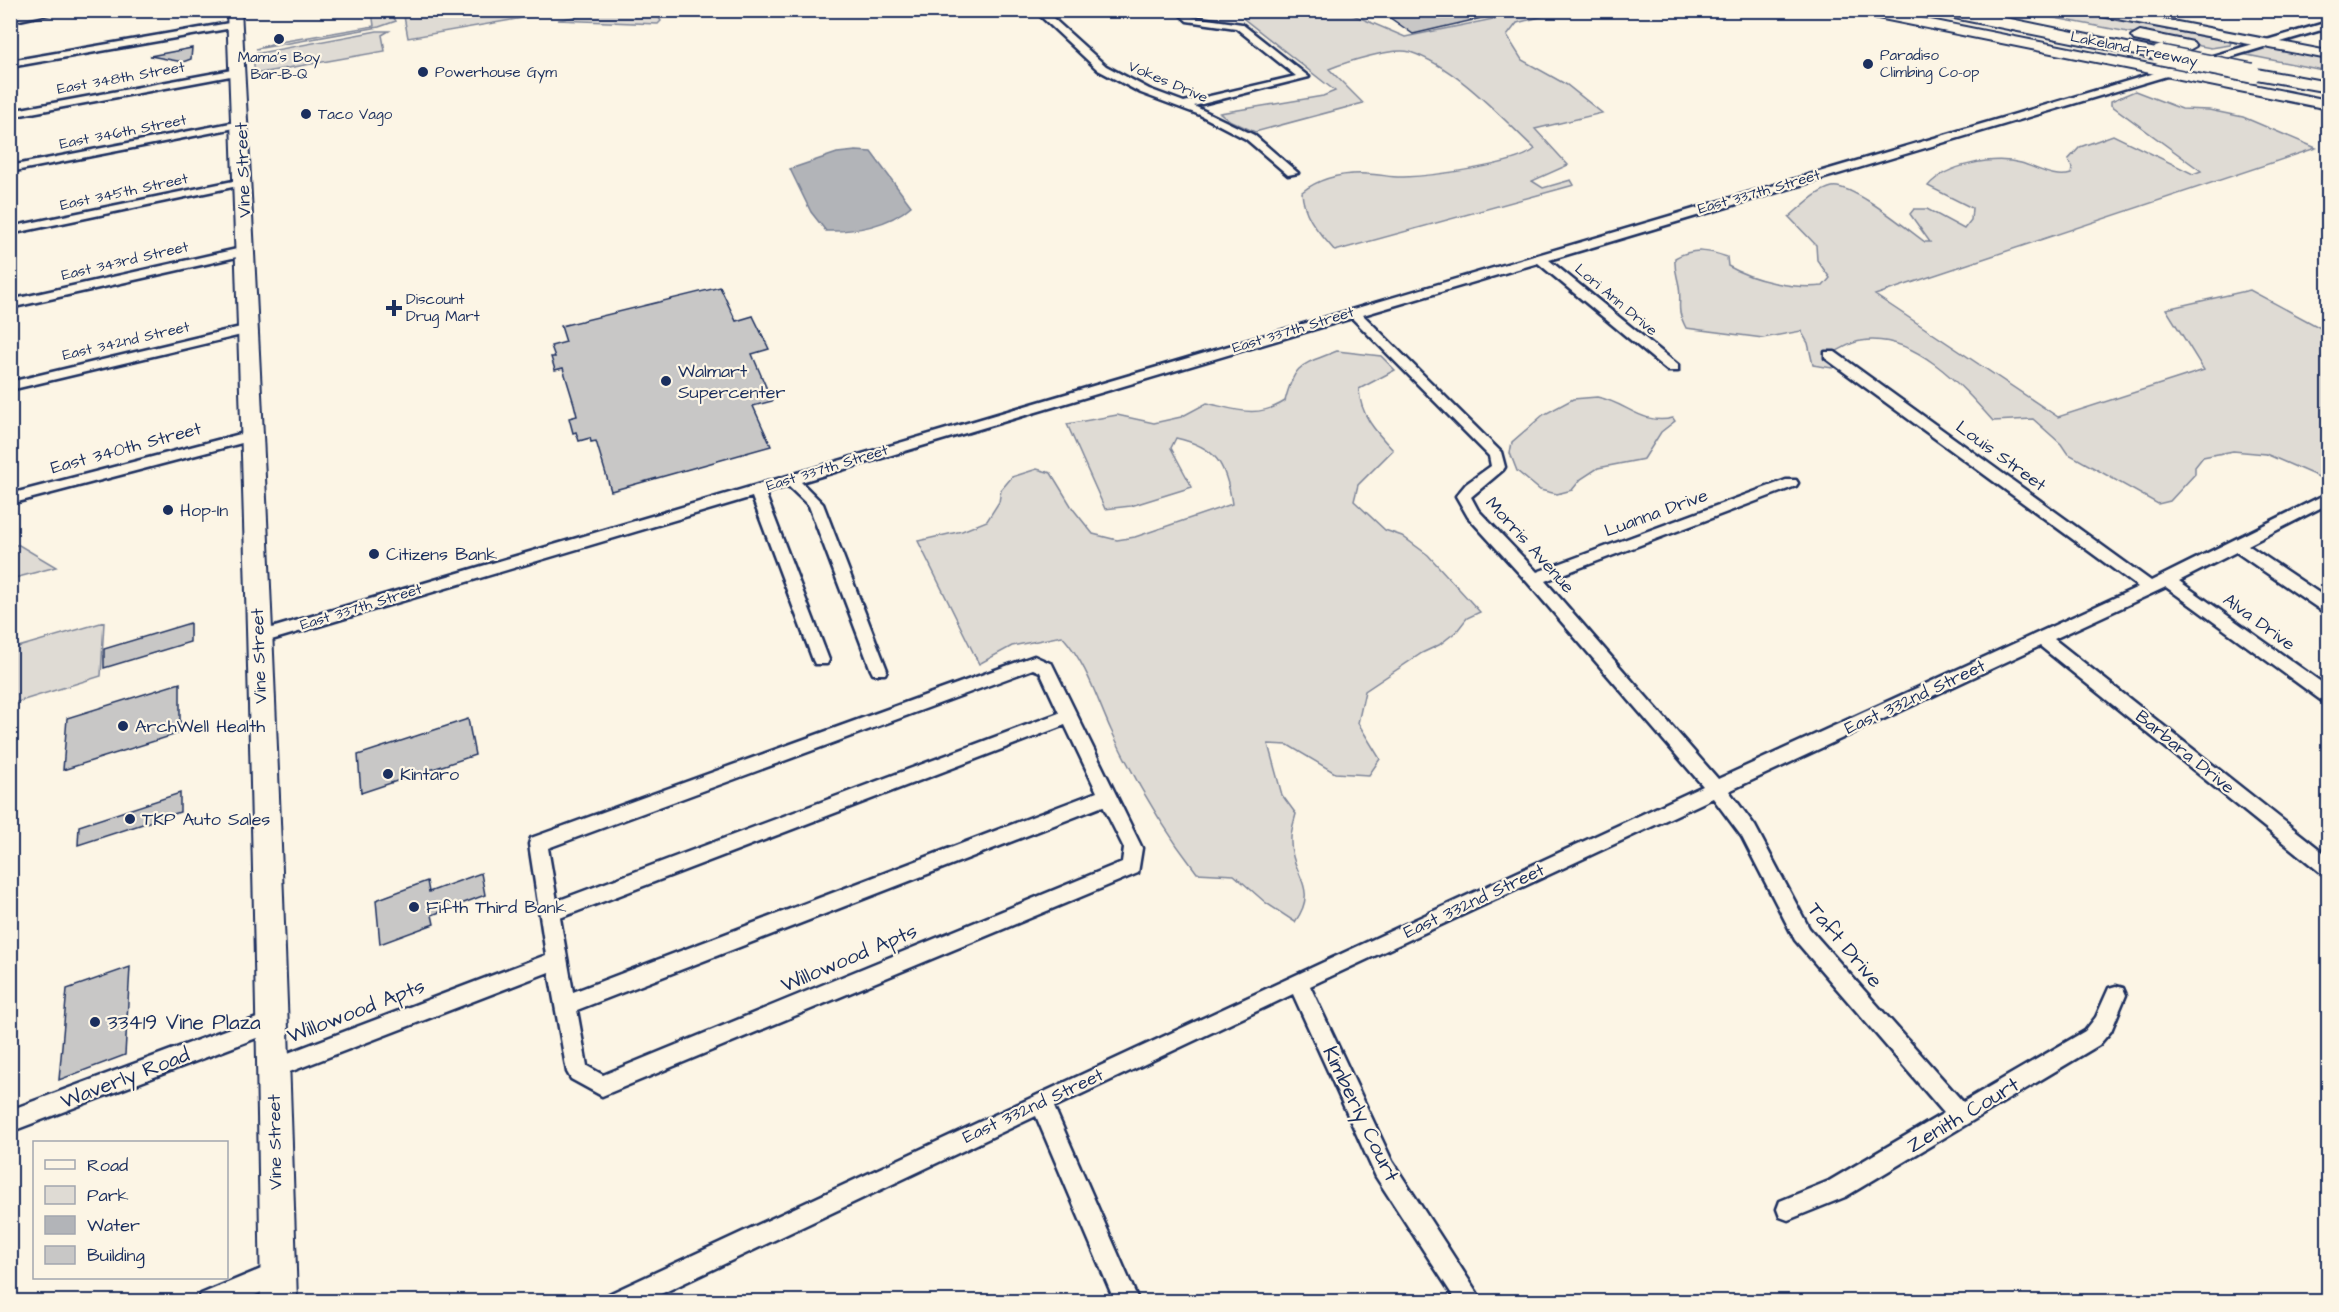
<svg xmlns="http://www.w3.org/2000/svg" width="2339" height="1312" font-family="'Architects Daughter',sans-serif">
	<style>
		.green { fill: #dfdbd4; stroke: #7d8599; stroke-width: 1.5 }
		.water { fill: #b2b4b8; stroke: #767f94; stroke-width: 1.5 }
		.building { fill: #c8c7c6; stroke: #1b2f5e; stroke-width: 1.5 }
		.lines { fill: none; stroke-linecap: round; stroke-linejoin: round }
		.street-casing { stroke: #1b2f5e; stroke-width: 5 }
		.secondary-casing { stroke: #1b2f5e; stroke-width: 4 }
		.primary-casing { stroke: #1b2f5e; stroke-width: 4 }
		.highway-casing { stroke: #1b2f5e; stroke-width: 4 }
		.street { fill: #fcf5e5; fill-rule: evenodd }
		.secondary { fill: #fcf5e5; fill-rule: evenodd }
		.primary { fill: #fcf5e5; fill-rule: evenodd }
		.highway { fill: #fcf5e5; fill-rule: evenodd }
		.highway-bridge-casing { stroke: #1b2f5e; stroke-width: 22; stroke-linecap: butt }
		.highway-bridge { stroke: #fcf5e5; stroke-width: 19 }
		.poi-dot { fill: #1b2f5e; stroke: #fcf5e5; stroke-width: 2 }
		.labels { text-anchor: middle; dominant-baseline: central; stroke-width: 4.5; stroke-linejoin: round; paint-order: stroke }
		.far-street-label { font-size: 15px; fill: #1b2f5e; stroke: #fcf5e5 }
		.far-poi-label { font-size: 15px; fill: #1b2f5e; stroke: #fcf5e5; text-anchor: start }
		.street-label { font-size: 18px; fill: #1b2f5e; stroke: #fcf5e5 }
		.poi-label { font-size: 18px; fill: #1b2f5e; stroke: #fcf5e5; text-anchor: start }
		.near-street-label { font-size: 21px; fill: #1b2f5e; stroke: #fcf5e5 }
		.near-poi-label { font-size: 21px; fill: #1b2f5e; stroke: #fcf5e5; text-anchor: start }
	</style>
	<rect width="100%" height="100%" fill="#fcf5e5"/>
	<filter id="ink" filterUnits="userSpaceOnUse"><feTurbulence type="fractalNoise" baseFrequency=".0167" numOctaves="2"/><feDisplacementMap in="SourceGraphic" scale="12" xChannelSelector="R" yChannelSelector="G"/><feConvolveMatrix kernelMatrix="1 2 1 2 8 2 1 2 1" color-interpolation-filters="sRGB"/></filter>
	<g filter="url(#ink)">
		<path class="green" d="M372 11H389L396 21 379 27 256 49 274 43 374 26Z
			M403 11V10L562 11 408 38Z
			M655 11 661 21 658 24 558 20 606 11Z
			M1563 11 1517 23 1507 36 1522 60 1567 85 1602 113 1535 129 1568 165 1532 181 1543 188 1571 180 1574 185 1335 251C1320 233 1303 217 1302 192 1320 178 1344 173 1367 174 1380 174 1392 178 1404 177 1432 176 1517 165 1535 149 1500 116 1456 67 1410 52 1394 47 1346 62 1329 69L1363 103 1255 132 1231 121 1220 113 1323 96 1335 91 1244 19 1242 11H1344L1405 37 1532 11Z
			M2018 11H2072L2231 42 2230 45 2211 48Z
			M377 31H389L382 35 385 51 254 74V54Z
			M2263 47 2328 59V71L2242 54Z
			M2135 91 2182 109 2209 110 2243 117 2316 148 1875 295 2058 417 2204 370 2166 309 2250 290 2328 332V481L2266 454 2233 451 2203 457 2195 467V474L2170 501 2158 504 2067 453 2061 444 2033 419 1993 421C1962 386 1914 332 1861 341 1852 342 1843 348 1835 352L1832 368 1813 365 1808 343 1801 331 1763 338 1686 328C1675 306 1682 307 1679 286 1677 275 1674 269 1675 258 1693 248 1708 250 1727 257L1728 266C1754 281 1793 289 1823 286L1830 278 1817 260 1816 245 1789 217C1801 207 1818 190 1832 187 1852 183 1907 229 1925 242H1930L1910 214 1914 209H1927L1964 229 1971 220 1972 208 1928 186C1946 164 1995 156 2021 163 2038 168 2055 179 2071 174L2072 168 2068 160 2080 147 2113 135 2193 174 2201 171 2111 105V101Z
			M1337 351 1381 356 1395 370 1359 389C1360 415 1376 432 1393 450L1358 485 1354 501 1385 530 1402 536 1428 555 1480 612 1467 618 1457 631 1439 645 1422 653 1365 691 1358 723 1380 759 1369 775 1335 773 1288 745 1268 744 1282 795 1296 814C1294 822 1291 830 1291 838 1289 874 1321 886 1295 922L1266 903 1234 875 1197 873C1164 830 1134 779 1111 730 1096 697 1087 664 1062 636L1012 646 979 664 918 541 962 531 987 521 999 502 1001 490 1012 477 1037 469 1051 473 1073 509 1093 534 1117 540 1135 537 1232 504C1226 463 1216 447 1176 438L1171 448 1192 487 1131 506 1105 509 1067 424 1117 415 1154 423 1181 417 1207 403C1237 410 1257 419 1285 401 1295 362 1302 365 1337 351Z
			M1597 397C1626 402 1642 426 1673 418L1675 421 1661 432 1644 459 1598 468 1581 479 1572 490 1557 494 1540 490 1517 471 1510 453 1512 442 1543 415 1573 399Z
			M11 545H19L56 567 11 579Z
			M104 622 101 676 11 704V649Z"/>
		<path class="water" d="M856 151 871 152 911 206C889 226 854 232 826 231L811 212 790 169 837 153Z"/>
		<path class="building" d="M1379 10H1494L1495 15 1413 34Z
			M192 48 191 59 183 62 150 56Z
			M720 287 736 321 753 316 769 349 752 354 772 401 753 406 771 446 611 491 596 441 591 442 590 438 579 441 576 432 573 433 569 418 577 416 574 404 563 368 555 370 551 357H555L551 346 566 342 561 326Z
			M190 623V642L104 668V649Z
			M180 683V733L63 770 67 718Z
			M468 719 475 755 361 793 358 755Z
			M180 793V812L78 845 79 826Z
			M481 873 485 895 432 915 434 924 380 944 376 900 427 881 429 892Z
			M130 967 125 1055 59 1080 67 989Z"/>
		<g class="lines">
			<g class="street-casing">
				<path id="street" d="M43 10H66L10 22V16Z
					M1034 10H1044L1106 66 1149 89 1184 102 1296 76 1236 28 1187 21 1175 10H1185L1193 17 1242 24 1309 77 1194 106 1254 135 1298 173 1288 175 1246 139 1200 115 1141 93 1098 70Z
					M235 22 238 23V27L10 67V61Z
					M2328 22V28L1549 260 1678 365V371H1668L1538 263 1363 315 1501 452 1505 467 1503 470 1471 497 1478 510 1537 572 1786 480H1796L1798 483 1796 486 1545 581 1718 779 2138 587 1825 358V352H1835L2151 581 2328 493V504L2248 545 2328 599V613L2322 611 2236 552 2179 581 2328 687V702L2322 701 2166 587 2054 639 2328 856V875L2321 873 2040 646 1729 791 1755 826 1809 928 1963 1102 2085 1031 2096 1017 2109 988 2116 986 2123 988 2126 995 2111 1031 2099 1045 1845 1197 1788 1220 1780 1217 1777 1209 1780 1201 1829 1181 1944 1113 1795 940 1742 837 1713 798 1310 986 1392 1161 1483 1302H1457L1376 1177 1293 994 1054 1107 1139 1302H1115L1036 1116 644 1302H605L609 1294 1703 786 1528 583 1468 517 1456 496 1466 484 1491 466 1489 456 1352 318 801 482 823 504 887 670 885 674H873L871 670 809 506 788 486 765 493 829 660 827 664H815L813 660 752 497 258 644 250 638 258 632Z
					M237 69 241 70V74L10 117V111Z
					M241 121 246 124 245 126 10 172V166Z
					M243 179 249 182 247 184 10 234V227Z
					M246 247 250 248V254L10 308V300Z
					M249 325 254 326V332L10 390V382Z
					M252 431 257 433V439L10 504V494Z
					M1034 656 1052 664 1142 848 1138 873 602 1096 571 1079 567 1072 549 972 274 1078 267 1075 263 1068 267 1061 546 955 529 844 531 838ZM1033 669 1040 672 1059 713 557 901 548 848ZM1065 725 1097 792 573 992 560 918ZM1103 806 1124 848 1122 862 603 1075 587 1066 577 1010Z
					M273 1012 280 1015 283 1022 280 1029 10 1132V1110Z
					M278 1262 286 1266 290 1274 286 1282 239 1302H197L201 1294Z"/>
			</g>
			<g class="secondary-casing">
				<path id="secondary" d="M1852 10H1881L2328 100V109L1858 14Z
					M2085 10H2115L2328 51V59L2091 14Z"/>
			</g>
			<g class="primary-casing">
				<path id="primary" d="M227 10H241C265 441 284 871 297 1302H261C255 871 243 441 227 10Z"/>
			</g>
			<g class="highway-casing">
				<path id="highway" d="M1931 10H1967L2161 50 2170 55 2161 60 1939 15Z
					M2140 31 2193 42 2196 46 2187 51 2134 40 2131 36Z
					M2251 68 2328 82V92L2245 77 2242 73 2245 69Z"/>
			</g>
			<use href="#street" class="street"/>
			<use href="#secondary" class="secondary"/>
			<use href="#primary" class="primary"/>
			<use href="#highway" class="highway"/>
			<g class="highway-bridge-casing">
				<path id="highway-bridge" d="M2161 55 2251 73"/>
			</g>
			<use href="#highway-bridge" class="highway-bridge"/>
		</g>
	</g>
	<g class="poi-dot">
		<circle cx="279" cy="39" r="6"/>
		<circle cx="1868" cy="64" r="6"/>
		<circle cx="423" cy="72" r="6"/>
		<circle cx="306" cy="114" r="6"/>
		<path d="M391 299h6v6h6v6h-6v6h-6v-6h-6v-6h6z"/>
		<circle cx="666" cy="381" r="6"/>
		<circle cx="168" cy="510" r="6"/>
		<circle cx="374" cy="554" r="6"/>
		<circle cx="123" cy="726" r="6"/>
		<circle cx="388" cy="774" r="6"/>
		<circle cx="130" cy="819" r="6"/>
		<circle cx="414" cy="907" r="6"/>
		<circle cx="95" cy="1022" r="6"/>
	</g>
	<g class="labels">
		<g class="far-street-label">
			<text transform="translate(2134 49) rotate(11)">Lakeland Freeway</text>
			<text transform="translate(121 78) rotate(-10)">East 348th Street</text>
			<text transform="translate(1168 82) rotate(23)">Vokes Drive</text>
			<text transform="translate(123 132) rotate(-11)">East 346th Street</text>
			<text transform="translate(124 192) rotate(-12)">East 345th Street</text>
			<text transform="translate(1759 192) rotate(-16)">East 337th Street</text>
			<text transform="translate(125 261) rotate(-13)">East 343rd Street</text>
			<text transform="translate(1616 300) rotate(40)">Lori Ann Drive</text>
			<text transform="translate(1293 330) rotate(-17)">East 337th Street</text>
			<text transform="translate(126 341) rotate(-13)">East 342nd Street</text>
			<text transform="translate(827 468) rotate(-17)">East 337th Street</text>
			<text transform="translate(361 607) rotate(-17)">East 337th Street</text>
		</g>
		<g class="far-poi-label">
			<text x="1880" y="55">Paradiso<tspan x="1880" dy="17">Climbing Co-op</tspan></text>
			<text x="279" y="57" text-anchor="middle">Mama's Boy<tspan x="279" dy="17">Bar-B-Q</tspan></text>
			<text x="435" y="72">Powerhouse Gym</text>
			<text x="318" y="114">Taco Vago</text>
			<text x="406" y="299">Discount<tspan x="406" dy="17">Drug Mart</tspan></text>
		</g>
		<g class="street-label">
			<text transform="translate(243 170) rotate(-92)">Vine Street</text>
			<text transform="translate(126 448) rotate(-15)">East 340th Street</text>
			<text transform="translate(2001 456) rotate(36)">Louis Street</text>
			<text transform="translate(1656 513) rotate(-20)">Luanna Drive</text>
			<text transform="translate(1530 545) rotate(48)">Morris Avenue</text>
			<text transform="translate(2259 622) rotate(36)">Alva Drive</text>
			<text transform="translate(259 656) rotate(-92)">Vine Street</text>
			<text transform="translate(1915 697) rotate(-25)">East 332nd Street</text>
			<text transform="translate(2185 752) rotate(39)">Barbara Drive</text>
			<text transform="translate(1474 901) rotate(-25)">East 332nd Street</text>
			<text transform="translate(1033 1106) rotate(-25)">East 332nd Street</text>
			<text transform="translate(275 1142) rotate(-91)">Vine Street</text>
		</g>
		<g class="poi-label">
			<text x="678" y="371">Walmart<tspan x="678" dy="21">Supercenter</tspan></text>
			<text x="180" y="510">Hop-In</text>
			<text x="386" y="554">Citizens Bank</text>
			<text x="135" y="726">ArchWell Health</text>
			<text x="400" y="774">Kintaro</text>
			<text x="142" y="819">TKP Auto Sales</text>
			<text x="426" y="907">Fifth Third Bank</text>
		</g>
		<g class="near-street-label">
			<text transform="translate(1845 945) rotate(50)">Taft Drive</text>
			<text transform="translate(849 958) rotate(-23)">Willowood Apts</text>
			<text transform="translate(356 1011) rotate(-21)">Willowood Apts</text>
			<text transform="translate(125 1078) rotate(-21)">Waverly Road</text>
			<text transform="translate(1361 1114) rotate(64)">Kimberly Court</text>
			<text transform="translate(1963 1115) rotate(-31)">Zenith Court</text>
		</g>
		<g class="near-poi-label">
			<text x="107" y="1022">33419 Vine Plaza</text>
		</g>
	</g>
	<rect width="2339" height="1312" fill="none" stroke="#fcf5e5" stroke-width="36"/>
	<rect x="18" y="18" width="2303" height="1276" fill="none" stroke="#1b2f5e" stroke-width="2" filter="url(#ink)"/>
	<rect x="33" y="1141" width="195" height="138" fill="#fcf5e5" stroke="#a2a6af" stroke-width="1.5"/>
	<rect x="45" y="1160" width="30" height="9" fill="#fcf5e5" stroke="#a2a6af" stroke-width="1.5"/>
	<text x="87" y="1171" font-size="18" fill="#1b2f5e">Road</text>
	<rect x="45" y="1186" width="30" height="18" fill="#dfdbd4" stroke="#a2a6af" stroke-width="1.5"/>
	<text x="87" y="1201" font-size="18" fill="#1b2f5e">Park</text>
	<rect x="45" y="1216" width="30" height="18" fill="#b2b4b8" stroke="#a2a6af" stroke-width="1.5"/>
	<text x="87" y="1231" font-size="18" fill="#1b2f5e">Water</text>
	<rect x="45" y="1246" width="30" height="18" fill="#c8c7c6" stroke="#a2a6af" stroke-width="1.5"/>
	<text x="87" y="1261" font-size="18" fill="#1b2f5e">Building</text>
</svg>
